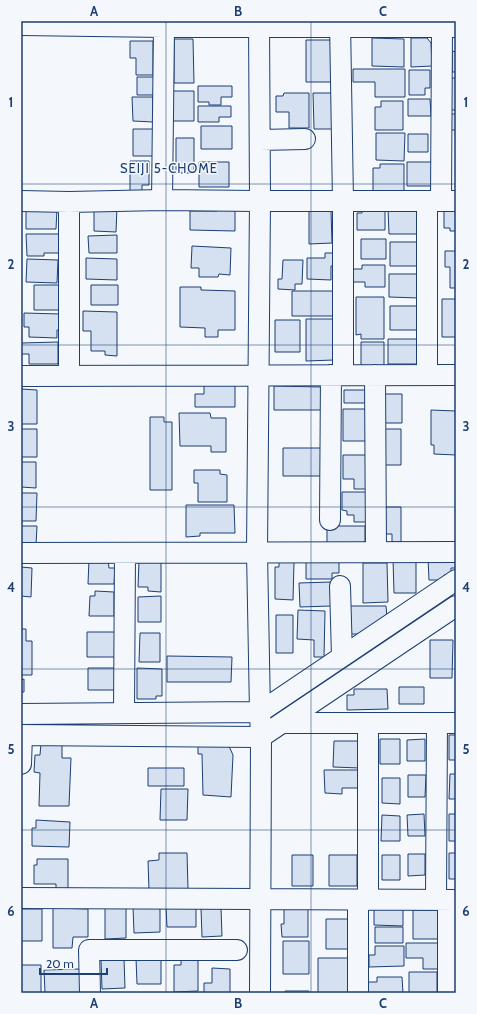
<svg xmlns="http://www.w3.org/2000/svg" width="477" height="1014" font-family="Cabin,sans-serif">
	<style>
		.building { fill: #d5e0f0; stroke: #1d3f73 }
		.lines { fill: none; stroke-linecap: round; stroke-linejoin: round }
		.street-casing { stroke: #1d3f73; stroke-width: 22 }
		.street { stroke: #f4f7fb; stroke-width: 20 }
		.grid { fill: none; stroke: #1d3f73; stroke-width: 1; stroke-opacity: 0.55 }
		.labels { text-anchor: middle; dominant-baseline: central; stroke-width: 3; stroke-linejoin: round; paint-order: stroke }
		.neighbourhood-label { font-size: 13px; letter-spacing: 1px; fill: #1d3f73; stroke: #f4f7fb }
		.neatline { fill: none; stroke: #1d3f73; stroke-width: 1.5 }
		.grid-label { font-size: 13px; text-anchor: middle; font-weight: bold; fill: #1d3f73 }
	</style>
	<rect width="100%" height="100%" fill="#f4f7fb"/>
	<path class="building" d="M372 38 404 39V67L372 66Z
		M411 38H427L431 43 432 66 411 67Z
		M174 39H193L194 83H174Z
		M306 40H333V82H306Z
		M130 41H153V75H136V58H130Z
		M452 51 456 52V72H452Z
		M353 69H405V97H375V82H353Z
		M409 70H430V88H425V95H409Z
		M137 77H154V95H137Z
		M450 78H456V110H450Z
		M198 86H232V97H221V105H209V102H198Z
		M173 91H194V121H173Z
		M284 93H309V128H289V112H276V96H283Z
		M313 93H333L334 129H314Z
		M132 97H153V122L133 121Z
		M408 99H430L431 116H408Z
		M381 101H403V130H375V107H381Z
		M198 106H231V117H219V122H198Z
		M451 114H456V130H451Z
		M201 126H232V149H201Z
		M133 129H154V156H133Z
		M376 133H405L404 161 376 160Z
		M408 134H428V152H408Z
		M176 138H194V173H176Z
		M130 161H149V185H142V191H130Z
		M199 162H229V187H199Z
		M407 162H433V186H407Z
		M380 164H404V191H373V168H380Z
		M94 207H117L116 232 94 231Z
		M217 207H235V231L190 230V211H217Z
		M26 208 57 209 56 229H26Z
		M363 208H385V230H357V213H362Z
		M388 208H408V211H417V234H389Z
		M309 210 331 211 332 243 309 244Z
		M444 210H456V238V231H450V228H444Z
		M26 234H59V253H44V256H27Z
		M117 235V253H89L88 236Z
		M361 239H386V259H361Z
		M390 242H417V266H390Z
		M192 246 231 248 230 275 219 274 218 277H199V268H191Z
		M445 251H456V288H450V267H445Z
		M325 253H334V266H331V280L307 279V258H325Z
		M86 258 117 259V280L86 279Z
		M27 259 58 260 57 283 26 282Z
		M283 260H303L302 284H295V290L278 289V279H282Z
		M362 265H385V287H365V282H352V269H362Z
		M389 274H419V298L389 297Z
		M34 285H59V310H34Z
		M91 285H118V305H91Z
		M180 287H201V290L235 291V330H218V337H205V328L180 327Z
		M292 291H335V316H292Z
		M356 297H384V339H361V334L356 335Z
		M442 299H456V337H442Z
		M390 306H417V330H390Z
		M83 311 117 312V356L105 355V351H91V331H83Z
		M24 313 61 314V330H57V338L29 337V327H24Z
		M306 319H334V360L306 361Z
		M275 320H300V352H275Z
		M388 339H418V364H388Z
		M58 342V364H29V354H21V343Z
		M361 342H384V367H361Z
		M204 385H235V407H195V394H204Z
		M274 386 322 387V410H274Z
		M21 389 37 390V424H21Z
		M344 390H367V403H344Z
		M385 394H402V423H385Z
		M343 409H367L366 441H343Z
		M431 410 456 411V455L434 454V445H431Z
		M179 413H210L211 418H226V452H211V446H180Z
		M150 417H164V422H172V490H150Z
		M21 429H37V457H21Z
		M384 429H401V465H384Z
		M283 448H322V476H283Z
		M343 455H367V489H354V479H343Z
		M21 462H36V488L21 487Z
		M194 470H220V474L227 475V502H198V483H194Z
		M342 492H367V522H354V515H347V511L342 510Z
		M21 493H37L36 521H21Z
		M186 505H234L235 533H200V536L186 537Z
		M385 507H401V542H392V534H385Z
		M21 526H37L36 545H21Z
		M327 526H365V541L360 546H327Z
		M339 557V573H332V579H306V558Z
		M416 558V593H394L393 559Z
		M428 558H456V568H451V575H444V580H429Z
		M89 559H108L109 568H115L114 584H88Z
		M139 561H161V592L148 591V587H138Z
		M279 562H294L293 600 275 599V567H279Z
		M363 563H387L388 602 363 603Z
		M21 567 32 568 31 597 21 596Z
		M331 582V606L300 607 299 583Z
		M95 591 114 592V616H89L90 596H95Z
		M161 596V622H138V597Z
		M349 606H386L387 618 364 634H349Z
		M298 610 325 611 324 657H314V640L297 639Z
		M276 615H293V653H276Z
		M21 629H26V641H32V675H21Z
		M87 632H115V657H87Z
		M140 633H160V662H139Z
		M430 640H453L452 678H430Z
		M167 656 232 657 231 682H167Z
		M88 668H116V690H88Z
		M137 668 162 669V696H156V699H137Z
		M24 679V692H21V680Z
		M399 687H424V704H399Z
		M354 689H387L388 709 347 710V695H354Z
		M449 735H456V760H449Z
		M380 739H400V764H380Z
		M425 739V761H407V740Z
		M334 741H360V768L333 767Z
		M41 743 62 744V758H71L69 806H39L40 773 34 772 35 755H40Z
		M198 743 228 744 233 755 231 797 203 795 202 754H198Z
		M148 768H184V786H148Z
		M324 770H359L360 788H342V794L325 793Z
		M450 774H456V799H449Z
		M408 775H426L425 797H408Z
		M382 778H400V804L382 803Z
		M161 789H188L187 820H160Z
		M424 814 425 836H408L407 815Z
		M449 814H456V841H449Z
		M382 815 400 816V841H381Z
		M36 820 70 822 69 847 32 846V828H36Z
		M159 853H187L188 889 149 890 148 861 159 860Z
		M449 853H456V879H449Z
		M408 854H425V875L408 876Z
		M292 855H313V886H292Z
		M329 855H357V886H329Z
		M382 855H400V880H382Z
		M37 859H68V890H56V884H34V865H37Z
		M196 906V927H167L166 907Z
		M126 907V938L105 939V908Z
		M133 907H160V932L134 933Z
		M403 907V926L374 925V908Z
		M53 908 88 909V937H73L72 948H53Z
		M201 908H221L222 936 202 937Z
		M284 908H308V937H282L281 924H284Z
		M21 909H42V941H21Z
		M413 910H438V939H413Z
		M326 919H349V949H326Z
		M375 927H403V943H375Z
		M283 941H309V974H283Z
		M406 943H438V969H423V958H406Z
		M375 946H404V966L369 967V955H375Z
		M181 957H198V991L174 992V965H181Z
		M136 958H161V984H137Z
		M318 958H349V993H318Z
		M124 959 125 988 102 989 101 960Z
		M21 965H41V993H21Z
		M212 968 230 969V993H204V983H212Z
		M80 969V993H45L44 970Z
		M409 972H437V993H409Z
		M377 977H402L403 993H367V982H377Z
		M285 991H309V993H285Z"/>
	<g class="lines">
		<g class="street-casing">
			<path id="street" d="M340 21 343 201V375
				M21 25 164 27H456
				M260 140 305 139
				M162 200 164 27
				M21 201 69 202 162 200 260 201H456
				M427 201V375
				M441 201 442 27
				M69 202V375
				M375 375 376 551
				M21 376 456 375
				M330 520 331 375
				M21 553 456 552
				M340 586 342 657
				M124 713 125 554
				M21 714 260 712 456 580
				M284 723H456
				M21 735 261 737 260 712 257 552 260 201 259 21
				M21 764 22 735
				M21 898 456 900
				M358 900V993
				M368 900V724
				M436 900 437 723
				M90 993 89 950H237
				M260 993 261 737 456 606
				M448 993V900"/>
		</g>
		<use href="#street" class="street"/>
	</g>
	<path class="grid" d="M166 21V993M311 21V993M21 184H456M21 345H456M21 507H456M21 669H456M21 830H456"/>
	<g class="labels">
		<g class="neighbourhood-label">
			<text x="169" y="168">SEIJI 5-CHOME</text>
		</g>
	</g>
	<rect width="477" height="1014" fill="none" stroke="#f4f7fb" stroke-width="44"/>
	<path d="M40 968v6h67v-6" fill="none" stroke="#1d3f73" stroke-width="2"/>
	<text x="46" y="968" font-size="12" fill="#1d3f73" stroke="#f4f7fb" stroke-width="3" paint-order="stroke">20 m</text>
	<rect x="22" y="22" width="433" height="970" class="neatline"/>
	<g class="grid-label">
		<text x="94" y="16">A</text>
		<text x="238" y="16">B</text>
		<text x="383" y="16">C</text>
		<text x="11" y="107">1</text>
		<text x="466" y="107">1</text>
		<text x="11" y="269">2</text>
		<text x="466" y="269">2</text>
		<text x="11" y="431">3</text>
		<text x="466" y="431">3</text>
		<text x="11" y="592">4</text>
		<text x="466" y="592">4</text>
		<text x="11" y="754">5</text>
		<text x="466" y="754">5</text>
		<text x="11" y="916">6</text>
		<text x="466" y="916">6</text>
		<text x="94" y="1008">A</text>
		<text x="238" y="1008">B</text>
		<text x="383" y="1008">C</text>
	</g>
</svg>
